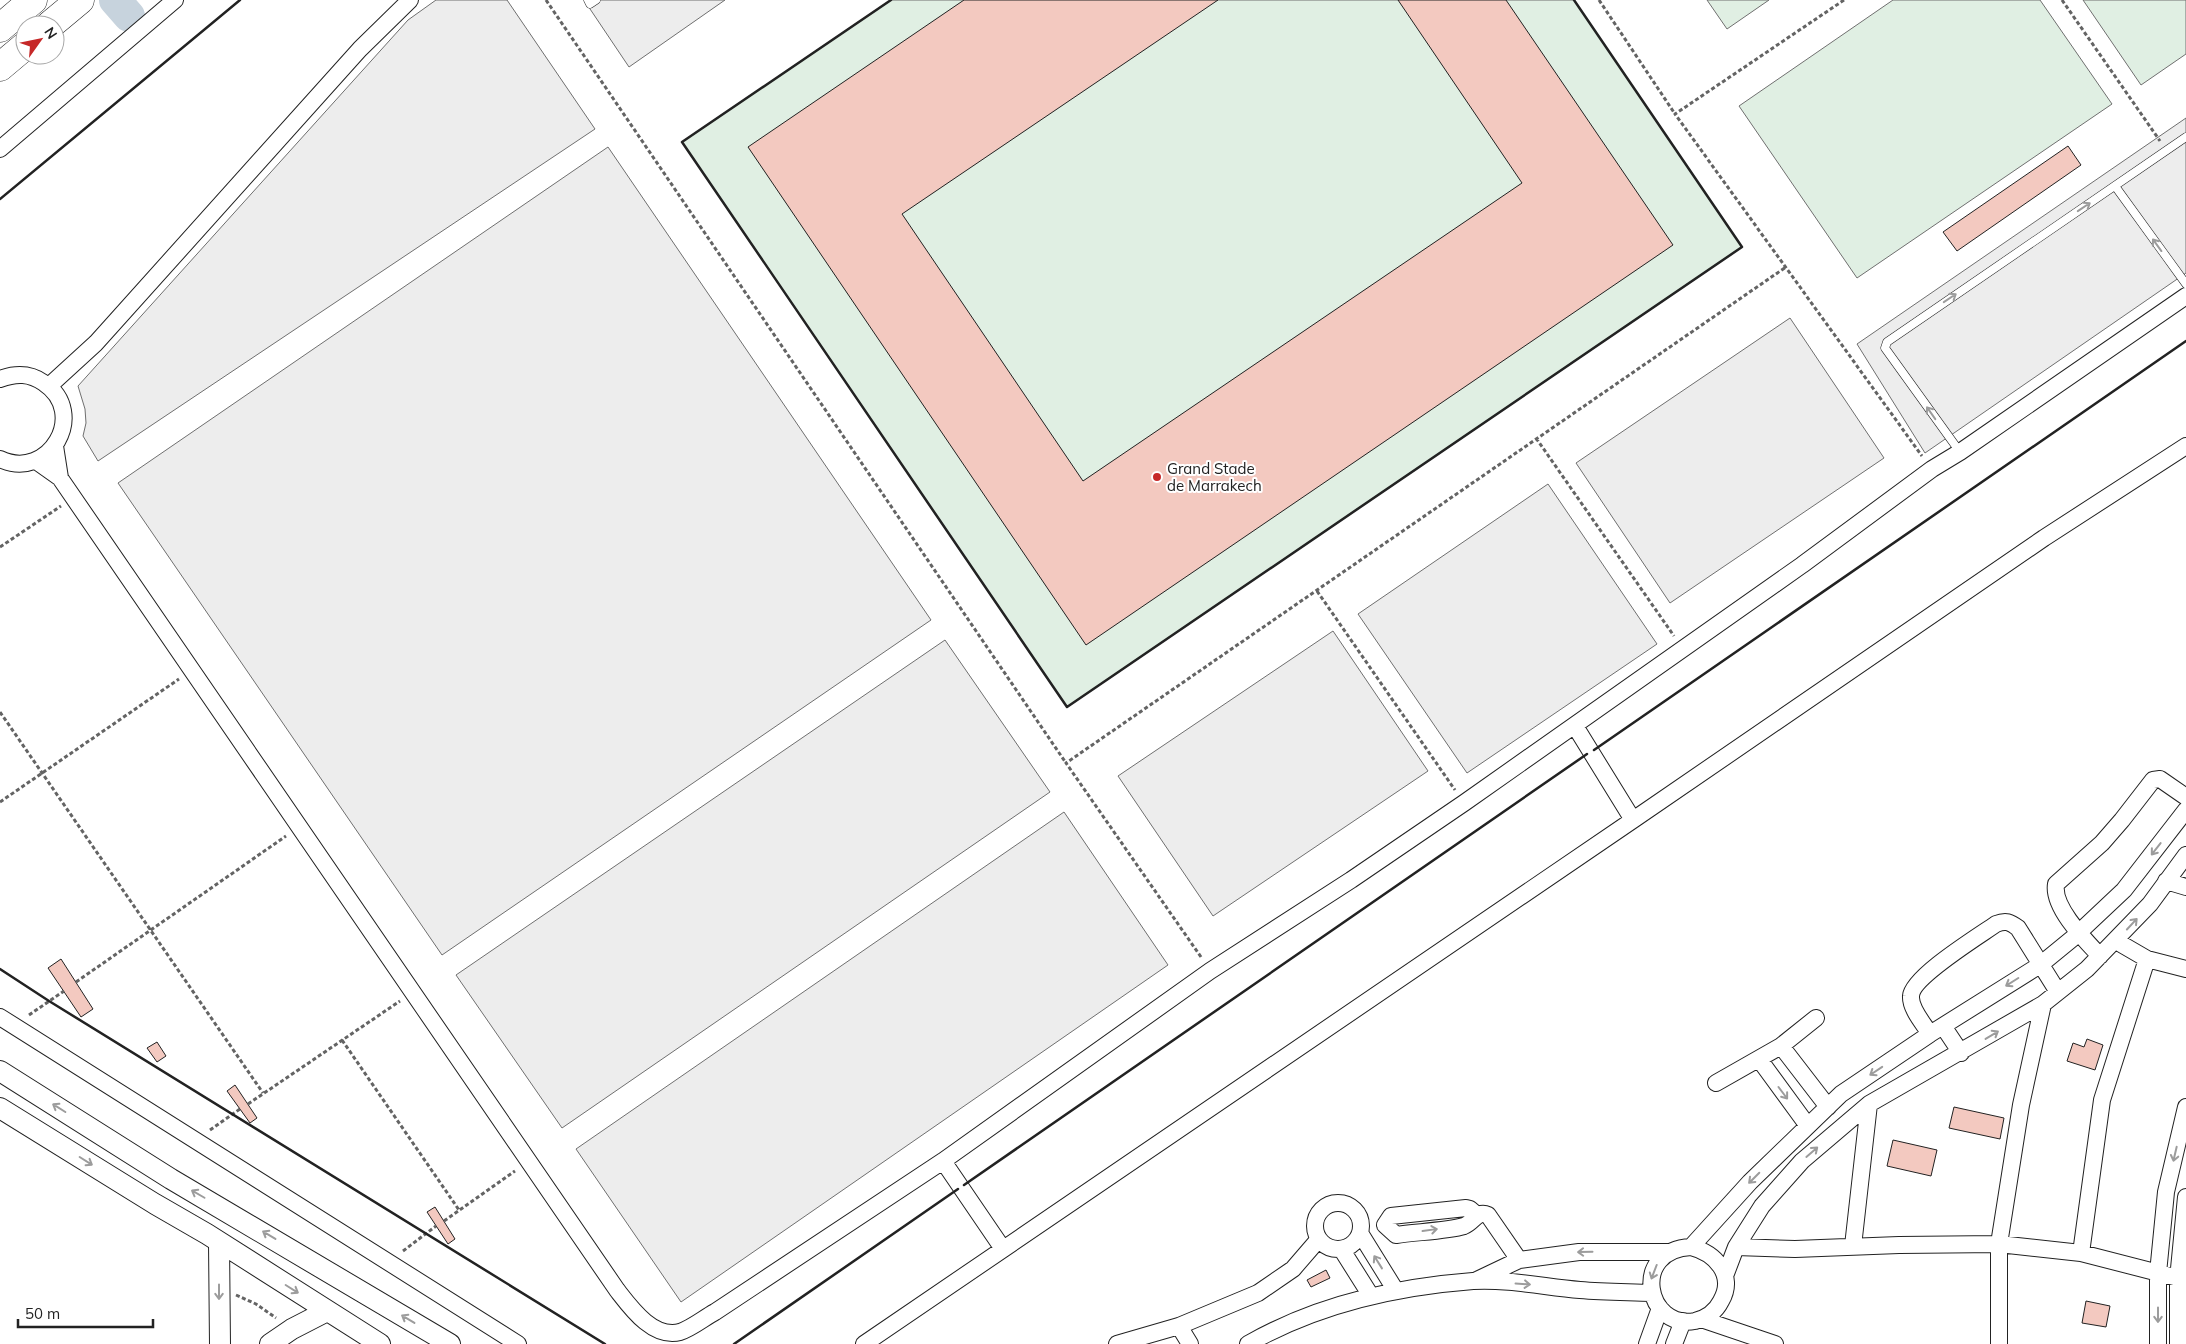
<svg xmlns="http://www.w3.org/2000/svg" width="2186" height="1344" font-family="Mulish,sans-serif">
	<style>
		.green { fill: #e0efe3; stroke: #6f6f6f }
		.parking { fill: #ededed; stroke: #6f6f6f }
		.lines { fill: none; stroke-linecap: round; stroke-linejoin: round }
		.river { stroke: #c7d3dd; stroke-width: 32 }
		.building { fill: #f3c9c0; stroke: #222 }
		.service-casing { stroke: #222; stroke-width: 9 }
		.minor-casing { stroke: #222; stroke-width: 18 }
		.tertiary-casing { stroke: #222; stroke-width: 22 }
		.trunk-casing { stroke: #222; stroke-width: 29 }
		.path { stroke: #646464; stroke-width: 3; stroke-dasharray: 4 2.5; stroke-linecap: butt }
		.service { stroke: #fff; stroke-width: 8 }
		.minor { stroke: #fff; stroke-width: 16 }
		.tertiary { stroke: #fff; stroke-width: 20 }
		.trunk { stroke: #fff; stroke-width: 28 }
		.wall { stroke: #222; stroke-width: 2.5 }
		.oneway { stroke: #9c9c9c }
		.poi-dot { fill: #c62828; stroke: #fff; stroke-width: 2 }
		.labels { text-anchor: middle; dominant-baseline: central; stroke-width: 4; stroke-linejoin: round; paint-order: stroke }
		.poi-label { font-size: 15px; fill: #222; stroke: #fff; text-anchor: start }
	</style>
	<rect width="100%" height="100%" fill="#fff"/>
	<path class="green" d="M891 0H1574L1742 247 1067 707 682 142Z
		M1707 0H1769L1727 29Z
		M1893 0H2040L2112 104 1857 278 1739 106Z
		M2083 0H2186V54L2141 85Z"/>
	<path class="parking" d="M436 0H507L595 129 98 461 83 436 86 423 85 409 78 386 408 20Z
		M584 0H725L629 67Z
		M2186 118V273L1925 453 1857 344Z
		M608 147 931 620 442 955 118 483Z
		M1790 318 1884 458 1670 603 1576 463Z
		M1548 484 1657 644 1467 773 1358 614Z
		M1333 631 1428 771 1213 916 1118 776Z
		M945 640 1050 792 562 1128 456 975Z
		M1064 812 1168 965 681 1302 576 1149Z"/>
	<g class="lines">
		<path class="river" d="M115 0 129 16"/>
	</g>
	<path class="building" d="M964 0H1218L902 214 1083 481 1522 183 1398 0H1506L1673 245 1086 645 748 147Z
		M2068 146 2081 165 1957 251 1943 232Z
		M61 959 93 1009 81 1017 48 968Z
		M2087 1039 2103 1045 2095 1070 2067 1061 2073 1043 2084 1047Z
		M157 1042 166 1056 157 1062 147 1048Z
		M235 1085 257 1118 250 1123 227 1091Z
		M1954 1107 2004 1118 2000 1139 1949 1128Z
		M1893 1140 1937 1150 1931 1176 1887 1166Z
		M435 1207 455 1239 448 1244 427 1212Z
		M1326 1270 1330 1278 1311 1287 1307 1280Z
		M2086 1301 2110 1306 2106 1327 2082 1323Z"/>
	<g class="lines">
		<g class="service-casing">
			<path id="service" d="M588 0 590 4 596 0
				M2115 186 2186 284
				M1960 452 1885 348 1887 342 2186 137"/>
		</g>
		<g class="minor-casing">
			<path id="minor" d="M0 149 175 0
				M0 379C16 373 30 373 44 383 89 413 49 482 0 459
				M49 386 96 343 360 49 410 0
				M36 461 60 478 55 446
				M60 478 617 1290C631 1308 653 1339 680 1332 692 1328 704 1318 715 1312L943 1161 1210 971 1351 880 1464 803 1802 565 1932 469 1960 452 2186 296
				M1575 726 1633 820
				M2166 881 2186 887
				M2116 941 2147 959 2186 969
				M2100 956C2085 940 2052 907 2056 884L2102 843 2122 820 2153 780 2160 779 2186 797
				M0 1017 518 1344
				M1943 1026 1961 1053
				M1930 1034C1924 1024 1910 1009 1911 996 1912 977 1979 936 1996 924 2006 920 2010 922 2018 928L2058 992
				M1781 1046 1828 1107
				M1759 1059 1808 1126
				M1716 1083 1781 1046 1816 1018
				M943 1161 1003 1249
				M1315 1226a23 23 0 1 1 46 0a23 23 0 1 1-46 0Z
				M1385 1225 1396 1235C1415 1232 1447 1231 1464 1226 1474 1222 1477 1210 1488 1215L1519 1260
				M1385 1225 1391 1216 1466 1208 1470 1209 1477 1215
				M1360 1233 1396 1291
				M1853 1246 1869 1104
				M1691 1247C1715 1253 1736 1275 1721 1301 1716 1311 1707 1318 1695 1321 1646 1330 1630 1250 1691 1247L1750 1182 1841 1094 1930 1034 2040 965 2073 938 2124 890 2186 810
				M1736 1247 1795 1249 1899 1245 1999 1244 2081 1253 2186 1280
				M1342 1250 1371 1296
				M2081 1253 2102 1100 2147 959
				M1725 1276 1736 1247 1762 1206 1802 1161 1869 1104 2043 1004 2087 969 2150 904 2186 855
				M1477 1280 1519 1260 1579 1252H1669
				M1701 1319 1775 1344
				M1179 1326 1190 1344
				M864 1344 1633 820 2044 538 2186 446
				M1117 1344 1179 1326 1258 1293 1293 1269 1318 1240
				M1248 1344C1316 1305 1395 1287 1473 1281 1508 1279 1545 1287 1580 1290 1604 1292 1628 1292 1652 1293
				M1647 1344 1660 1308
				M1674 1344 1683 1321
				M1999 1344V1244L2021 1105 2043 1004
				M2158 1344V1273L2166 1192 2186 1107
				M2178 1344V1279L2186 1197"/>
		</g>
		<g class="tertiary-casing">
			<path id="tertiary" d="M0 1071 171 1179 450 1344
				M0 1108 155 1204 207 1234 380 1344
				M219 1243 220 1344
				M270 1344 292 1329 327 1311"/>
		</g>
		<g class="trunk-casing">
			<path id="trunk" d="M50 25 80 0
				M0 28 33 0
				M0 67 25 46"/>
		</g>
		<path class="path" d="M546 0 1066 763
			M1599 0 1675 114
			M1844 0 1675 114 1922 456
			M2062 0 2160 141
			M1536 438 1674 636
			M0 547 61 506
			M1317 591 1455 790
			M0 712 263 1093
			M0 802 179 679
			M1201 957 1066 763 1786 267
			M76 982 286 836
			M29 1015 64 991
			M342 1040 459 1210
			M248 1104 400 1001
			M210 1130 240 1109
			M444 1221 515 1171
			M403 1251 436 1226
			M236 1295 256 1304 276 1318"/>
		<use href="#service" class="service"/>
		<use href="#minor" class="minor"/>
		<use href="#tertiary" class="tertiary"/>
		<use href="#trunk" class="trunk"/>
		<path class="wall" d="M891 0 682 142 1067 707 1742 247 1574 0
			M0 199 240 0
			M1594 750 2186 341
			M0 969 49 1001 605 1344
			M964 1185 1587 754
			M734 1344 958 1189"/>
	</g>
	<defs><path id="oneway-shaft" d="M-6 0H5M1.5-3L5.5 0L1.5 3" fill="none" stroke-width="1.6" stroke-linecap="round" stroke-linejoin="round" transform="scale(1.25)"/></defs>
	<g class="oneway">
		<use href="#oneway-shaft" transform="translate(2084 207) rotate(-34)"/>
		<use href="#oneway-shaft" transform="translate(2157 245) rotate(-126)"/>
		<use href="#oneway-shaft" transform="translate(1950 298) rotate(-34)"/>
		<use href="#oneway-shaft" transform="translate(1931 413) rotate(-125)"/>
		<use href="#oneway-shaft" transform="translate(2156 849) rotate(128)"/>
		<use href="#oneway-shaft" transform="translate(2132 924) rotate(-47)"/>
		<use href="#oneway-shaft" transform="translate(2012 982) rotate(148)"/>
		<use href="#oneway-shaft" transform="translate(1992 1035) rotate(-31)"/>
		<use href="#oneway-shaft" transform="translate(1876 1071) rotate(146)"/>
		<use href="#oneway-shaft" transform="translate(1783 1093) rotate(53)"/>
		<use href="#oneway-shaft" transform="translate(59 1108) rotate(-148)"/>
		<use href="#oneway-shaft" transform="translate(1812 1152) rotate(-41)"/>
		<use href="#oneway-shaft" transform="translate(2175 1154) rotate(103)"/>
		<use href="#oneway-shaft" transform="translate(86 1161) rotate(32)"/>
		<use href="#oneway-shaft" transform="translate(1754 1178) rotate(135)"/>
		<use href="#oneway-shaft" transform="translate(198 1194) rotate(-150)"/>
		<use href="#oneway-shaft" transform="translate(1430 1230) rotate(-8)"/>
		<use href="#oneway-shaft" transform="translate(269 1235) rotate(-149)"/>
		<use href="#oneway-shaft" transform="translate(1585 1252) rotate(179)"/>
		<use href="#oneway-shaft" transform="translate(1378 1262) rotate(-122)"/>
		<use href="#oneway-shaft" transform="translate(1654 1272) rotate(111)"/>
		<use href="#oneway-shaft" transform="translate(1523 1284) rotate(4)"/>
		<use href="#oneway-shaft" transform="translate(292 1289) rotate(32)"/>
		<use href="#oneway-shaft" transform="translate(219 1292) rotate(90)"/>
		<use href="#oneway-shaft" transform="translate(2158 1315) rotate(90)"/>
		<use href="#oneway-shaft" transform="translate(408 1319) rotate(-149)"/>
	</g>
	<circle class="poi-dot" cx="1157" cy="477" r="5"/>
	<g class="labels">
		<g class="poi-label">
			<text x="1167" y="468">Grand Stade<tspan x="1167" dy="17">de Marrakech</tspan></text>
		</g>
	</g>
	<g transform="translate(40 40) rotate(57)"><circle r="24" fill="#ffffff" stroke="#a7a7a7"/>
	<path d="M0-4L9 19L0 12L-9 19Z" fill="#c62828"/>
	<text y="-8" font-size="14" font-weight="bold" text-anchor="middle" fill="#222222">N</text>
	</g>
	<path d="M18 1319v8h135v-8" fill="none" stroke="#222222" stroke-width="2.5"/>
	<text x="25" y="1319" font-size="15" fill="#222222" stroke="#ffffff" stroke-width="4" paint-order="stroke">50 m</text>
</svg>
